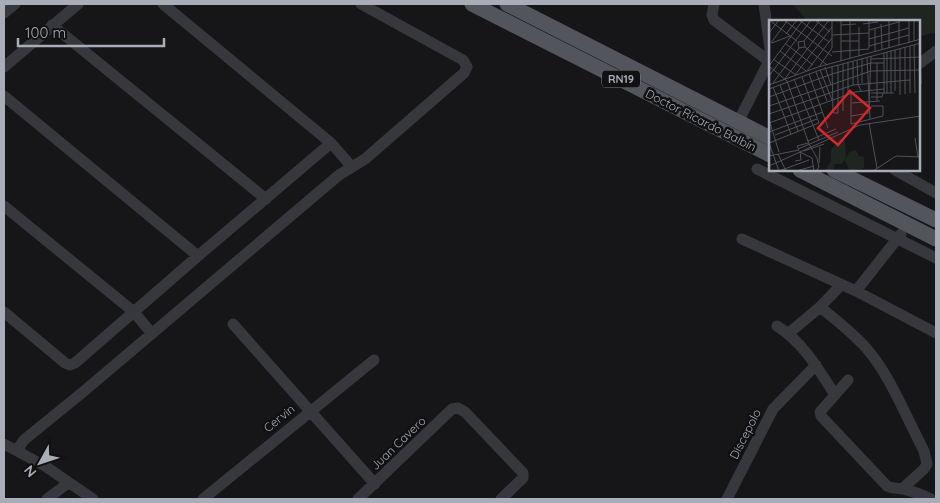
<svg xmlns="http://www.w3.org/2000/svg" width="940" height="503" font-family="Quicksand,sans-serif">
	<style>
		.green { fill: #1e261f }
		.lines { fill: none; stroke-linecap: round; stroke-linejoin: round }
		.minor { stroke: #37383d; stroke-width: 11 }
		.major { stroke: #53555c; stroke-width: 15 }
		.labels { text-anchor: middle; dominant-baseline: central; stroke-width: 5; stroke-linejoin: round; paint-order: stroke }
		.shield { fill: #111113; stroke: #7b7e86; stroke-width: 1 }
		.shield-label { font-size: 11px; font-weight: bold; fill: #a8adb8 }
		.street-label { font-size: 12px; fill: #a8adb8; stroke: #111113 }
		.inset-road { fill: none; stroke: #505258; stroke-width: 1 }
		.view { fill: #d62828; fill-opacity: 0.15; stroke: #d62828; stroke-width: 2.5 }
		.inset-edge { fill: none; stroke: #a8adb8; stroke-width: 2.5 }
	</style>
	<rect width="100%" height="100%" fill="#161618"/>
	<path class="green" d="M793 4H936V34L931 33 919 37V21H807Z"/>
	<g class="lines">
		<path class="minor" d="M163 4 331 143 352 167
			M714 4 712 15 714 20 769 61
			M764 4 770 49
			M4 13 15 4
			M52 25 266 199
			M919 64 936 51
			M4 67 78 4
			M4 96 198 256
			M738 122 769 61 770 56
			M757 169 936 258
			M895 170 936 193
			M4 206 134 312 152 334
			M742 239 856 291 936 333
			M856 291 901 234
			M820 307C836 320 853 333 867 349 890 375 907 419 924 451L927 464 924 469 902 489
			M4 312 65 363 70 365 75 363 198 256 331 143
			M233 324 375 484
			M777 326C803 342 819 370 835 395
			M789 333 820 307 841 285
			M848 380 820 412 821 416 887 486C893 489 897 488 903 489 913 491 922 495 931 499
			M4 444 45 466 93 499
			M17 450 24 440 83 392 339 175 365 159 464 73 467 67 463 60 361 4
			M47 499 68 483
			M203 499 374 360
			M358 499 452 409 458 408 465 412 523 473V478L501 499
			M727 499 773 409 816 365"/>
		<path class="major" d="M472 4 770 155
			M507 4 770 138
			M800 170 936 239
			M834 170 936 220"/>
	</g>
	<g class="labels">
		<rect class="shield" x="602" y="70.5" width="38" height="17" rx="4"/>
		<g class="shield-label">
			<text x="621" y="79">RN19</text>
		</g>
		<g class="street-label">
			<text transform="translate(701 120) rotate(27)">Doctor Ricardo Balbín</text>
			<text transform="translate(279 418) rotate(-39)">Cervin</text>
			<text transform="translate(745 434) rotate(-63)">Discepolo</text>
			<text transform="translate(398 443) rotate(-44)">Juan Cavero</text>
		</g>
	</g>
	<g transform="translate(769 20)">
		<rect width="151" height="151" fill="#161618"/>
		<path d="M71 119 76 121 77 138 73 144H66L64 150H56L62 141V130ZM87 130 90 136 95 137V148L81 151 76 141 80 132Z" fill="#1e261f"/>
		<path class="inset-road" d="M0 0 28 21M15 0 63 36M30 0 60 22M46 0 61 12M94 4 109 2M112 4 113 30M72 5 87 4M106 8V32M100 10 130 2M0 13 10 0M17 14 28 0M63 15 100 13M100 19 140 8M151 20V0M72 21H90M145 21V0M2 23 18 1M3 23 21 16M140 23V0M151 23 152 64M17 24 44 45M130 25V1M145 25 146 73M100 26 140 15M141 26V73M36 27 58 45M136 27V74M30 28 29 22 35 21 51 0M100 28V0M120 28V0M131 29V75M126 30V71M11 31 37 51M122 31V73M63 32 100 29M118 32V73M115 33V73M90 36V7M98 37 101 99M81 38V0M4 39 27 55M93 39V63M102 39 152 37M88 40 89 64 92 71M72 41V0M84 41V65M79 42V74M108 43V81M0 46 18 61 40 124 48 138 50 147 47 151M0 46 34 0M50 47 63 28V0M56 47 62 65M63 47 64 93H69V45M51 50 63 80M38 51 63 18M47 52 58 81M40 54 59 108M26 55 63 7M0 56 42 0M25 59 50 120M15 60 60 0M4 63 30 28 36 27 35 21M0 65 49 47 152 19M11 65 29 111M4 67 22 114M0 69 51 50 152 23M82 73V104L114 96V86H102M102 73H125M0 77 63 54 102 43H115M102 77H113L114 73M83 83 111 81M100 85 102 36M0 86 102 51 152 50M74 91V44M0 94 84 65 141 60M82 96 100 93M0 100 10 132M0 103 86 72 115 69M100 103 108 148M0 112 54 92M6 115 48 99M146 118 149 137M39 121 67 109M0 123 50 103 33 57M0 123 10 151M29 129 69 112M30 130 28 126 39 123M35 131 55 124M31 132 43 138 45 151M9 134 17 151M0 136 30 130M26 141 32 140 31 131M50 143 51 127M0 146 91 105 152 96M10 151 40 140M27 151 45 146M104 151 127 136 152 137"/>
		<path class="view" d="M81 71 101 88 69 125 49 108Z"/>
		<rect width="151" height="151" class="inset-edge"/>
	</g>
	<rect width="940" height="503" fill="none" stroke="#a8adb8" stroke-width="10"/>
	<g transform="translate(40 463) rotate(230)" stroke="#111113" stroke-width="4" paint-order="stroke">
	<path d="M0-4L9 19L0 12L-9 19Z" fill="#a8adb8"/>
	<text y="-8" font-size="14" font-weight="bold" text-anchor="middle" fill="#a8adb8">N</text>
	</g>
	<path d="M18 38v8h146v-8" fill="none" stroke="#a8adb8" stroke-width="2.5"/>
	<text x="25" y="38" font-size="15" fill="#a8adb8" stroke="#111113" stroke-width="4" paint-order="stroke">100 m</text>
</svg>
